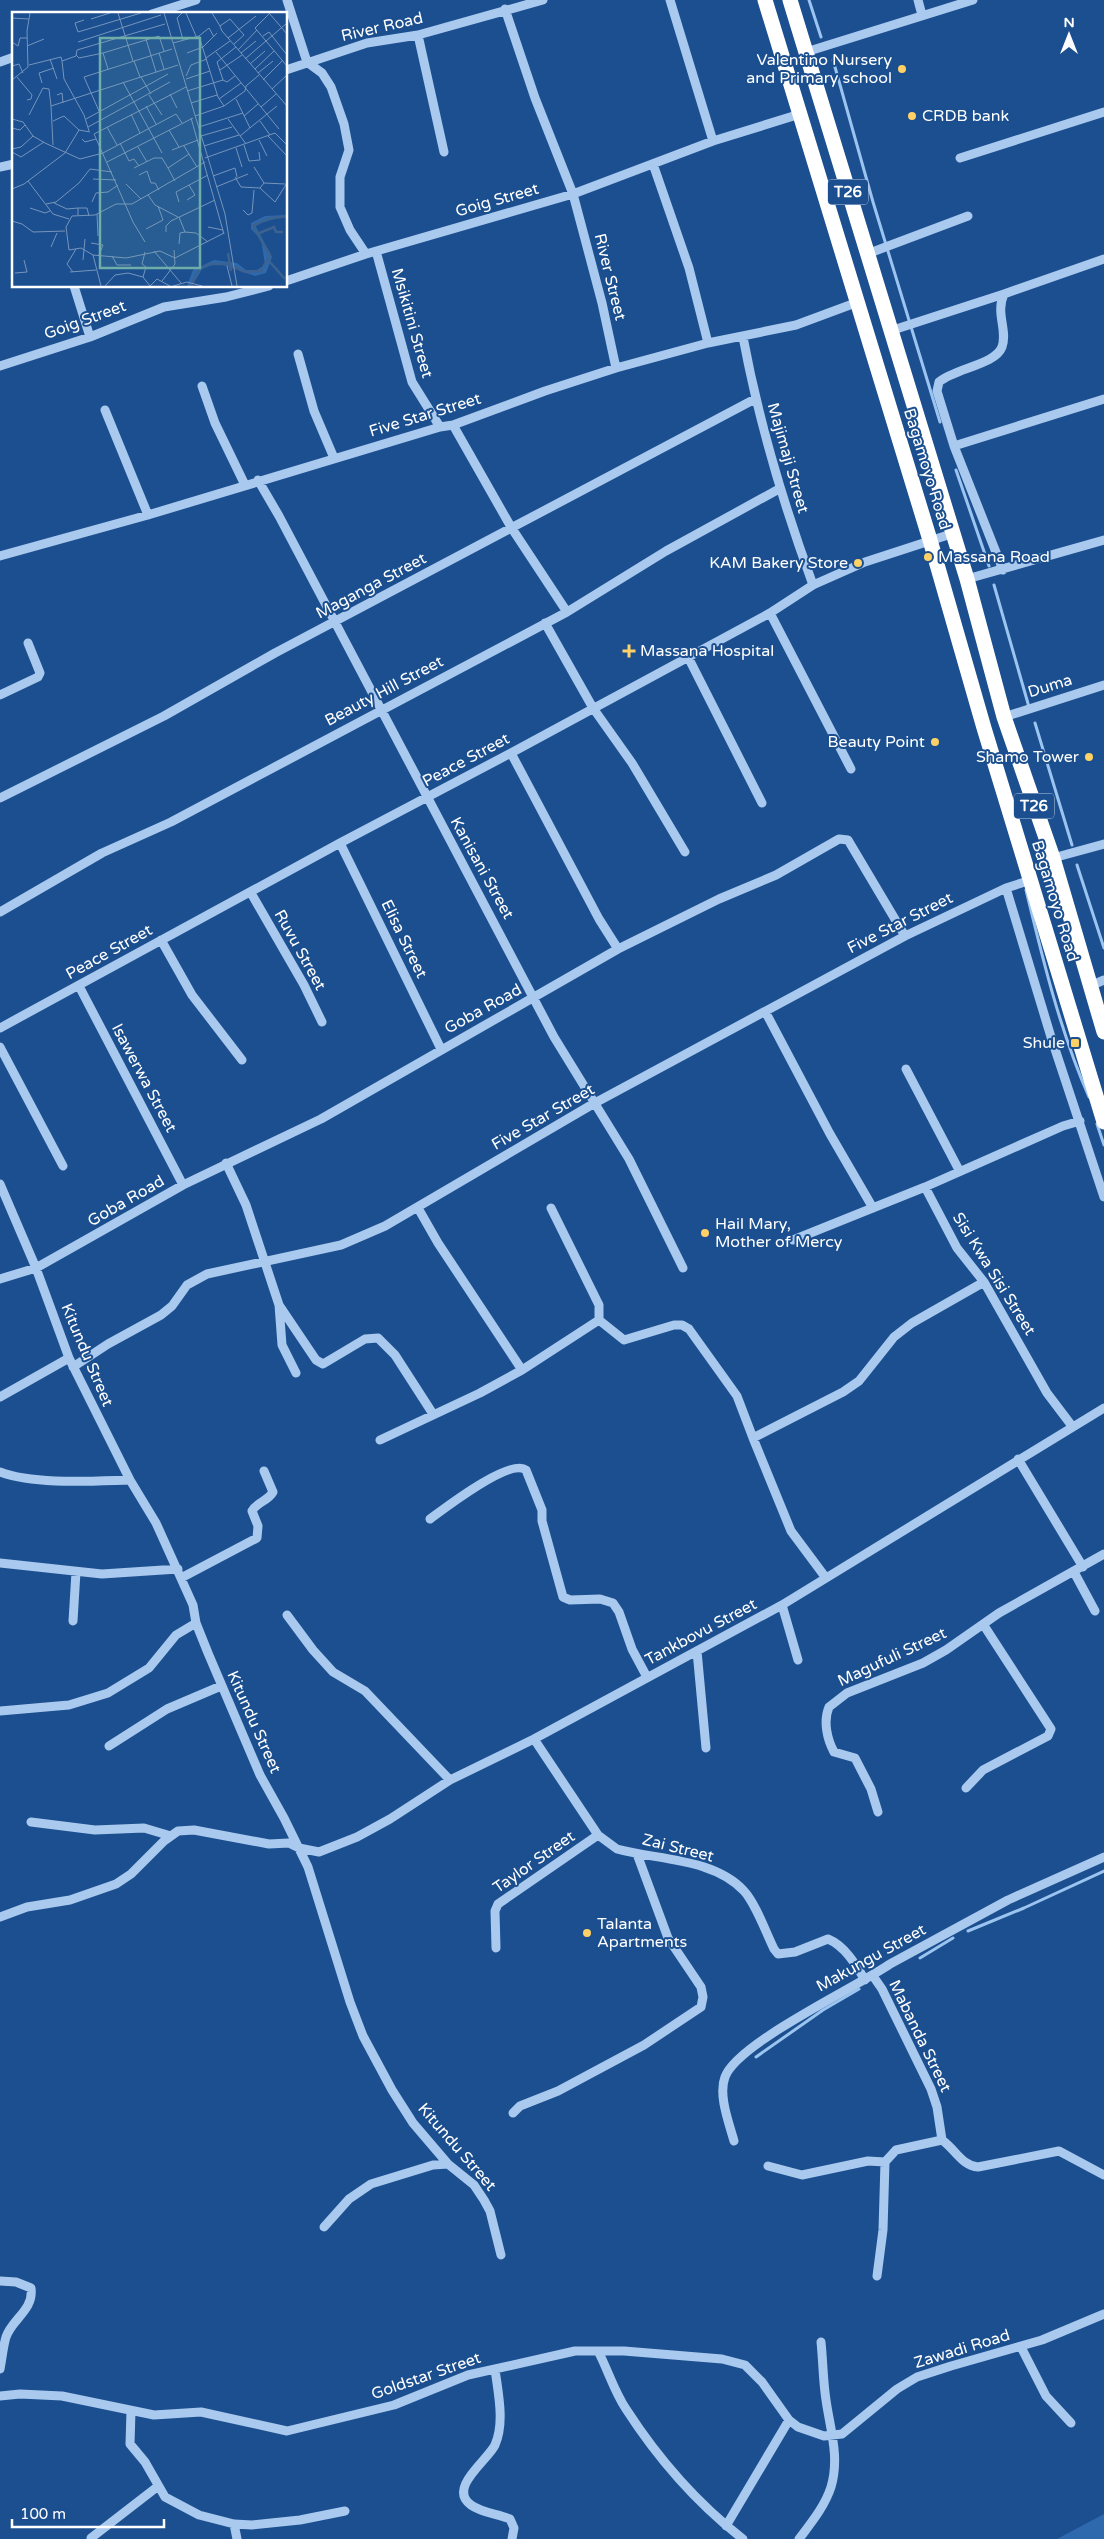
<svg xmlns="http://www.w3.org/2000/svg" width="1104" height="2539" font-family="'Varela Round',sans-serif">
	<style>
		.green { fill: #2e69ad }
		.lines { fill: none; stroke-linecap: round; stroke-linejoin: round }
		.stream { stroke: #9cc4f0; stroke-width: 3 }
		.minor { stroke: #a9c9ee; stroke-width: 9 }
		.highway { stroke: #fff; stroke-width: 15 }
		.poi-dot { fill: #ffd166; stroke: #1b4f8f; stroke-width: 2 }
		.labels { text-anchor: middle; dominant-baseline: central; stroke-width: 4; stroke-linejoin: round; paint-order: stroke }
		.shield { fill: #1b4f8f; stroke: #bbcadd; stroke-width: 1 }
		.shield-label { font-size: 15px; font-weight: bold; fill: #fff }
		.street-label { font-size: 16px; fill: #fff; stroke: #1b4f8f }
		.poi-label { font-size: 16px; fill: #fff; stroke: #1b4f8f; text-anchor: end }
		.inset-river { fill: none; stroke: #3c6290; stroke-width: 2.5 }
		.inset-road { fill: none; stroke: #7695bc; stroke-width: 1 }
		.view { fill: #6fada8; fill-opacity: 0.15; stroke: #6fada8; stroke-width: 2.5 }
		.inset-edge { fill: none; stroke: #fff; stroke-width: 2.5 }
	</style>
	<rect width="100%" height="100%" fill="#1b4f8f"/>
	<path class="green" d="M1104 2514V2539H1057Z"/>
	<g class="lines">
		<path class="stream" d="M809 0 821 37
			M833 60 873 202 940 422
			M956 470 989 566
			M994 585 1029 707
			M1035 723 1072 845
			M1077 865 1104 948
			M1026 890C1043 960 1060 1031 1089 1097
			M1097 1124 1104 1145
			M968 1931 1024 1908 1104 1871
			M920 1958 953 1938
			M756 2057 823 2010 859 1989"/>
		<path class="minor" d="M287 0 307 62 322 73 331 87 344 124 349 150 340 177V207L350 230 366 254
			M670 0 713 141
			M918 0 922 15
			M505 9 535 98 573 194 602 303 616 368
			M152 14 196 0
			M418 35 444 152
			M806 52 973 0
			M0 62 14 57
			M286 70 367 43 418 35 543 0
			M960 158 1104 112
			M653 164 689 268 708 343
			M0 167 14 164
			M376 251 412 382 440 427
			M867 254 968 216
			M286 281 366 254 573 194 713 141 800 114
			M74 286 90 337
			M890 331 1004 294
			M743 337C759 423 783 503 813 585
			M298 354 314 411 334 458
			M0 366 90 337 164 307 226 297 269 286
			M202 386 215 423 245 485
			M105 410 148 515
			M453 425 511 527 567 612
			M954 446 1104 399
			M258 480 279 516 554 1037 629 1159 683 1268
			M0 556 148 515 440 427 453 425 545 391 616 368 708 343 796 325 858 302
			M1003 570 954 446 937 391 939 382C955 368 995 365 1002 347 1008 330 995 313 1004 294L1104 259
			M967 579 1104 540
			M770 613 851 769
			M545 623 593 708 632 763 685 852
			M688 657 762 803
			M0 695 38 677 40 673 28 643
			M1004 717 1104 685
			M511 753 599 919 618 949
			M0 798 164 716 275 653 755 399
			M340 843 441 1049
			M1053 858 1104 844
			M1006 888 1051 1037 1104 1197
			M251 893 304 985 322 1022
			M0 912 102 853 171 822 567 612 666 551 779 489
			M161 940 192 995 242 1060
			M79 986 183 1185
			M1090 986 1104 980
			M766 1013 830 1134 873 1208
			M0 1028 340 843 511 753 770 613 813 585 865 562 951 534
			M0 1047 63 1166
			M906 1069 959 1170
			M226 1163 246 1205 279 1305 316 1360 323 1364 365 1339 378 1338 395 1355 433 1414
			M0 1184 36 1268 69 1358 130 1480 156 1523 193 1605 196 1623 208 1653 260 1775 284 1818 308 1867 350 2002 363 2036 392 2090 413 2123 448 2164 474 2185 484 2200 490 2211 501 2255
			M925 1187 957 1248 984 1282 1047 1393 1072 1426
			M418 1208 438 1243 522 1370
			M793 1240 925 1187 1063 1126 1080 1121
			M0 1279 36 1268 183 1185 321 1119 618 949 719 899 776 875 839 839 848 840 905 936
			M279 1305 282 1345 296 1373
			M599 1320 624 1340 674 1325H682L689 1329 737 1396 753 1438
			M73 1367 108 1344 161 1315 172 1306 187 1285 207 1274 341 1245 385 1226 593 1104 905 936 1006 888 1031 880
			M0 1397 69 1358
			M380 1440 480 1393 522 1370 599 1320V1305L551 1208
			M1018 1459 1083 1567
			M0 1472C34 1485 93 1481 130 1480
			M430 1519C445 1508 510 1458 526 1470L542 1510V1521L563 1597 570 1600 600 1599 613 1603 619 1612 632 1649 647 1677
			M0 1563 102 1574 178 1569
			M1074 1572 1095 1611
			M181 1578 257 1538 258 1526 252 1511C257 1502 268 1501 273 1492L264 1471
			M826 1578 791 1531 753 1438 843 1392 859 1381 894 1337 912 1323 984 1282
			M782 1605 798 1660
			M287 1615 313 1650 333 1672 365 1691 450 1780
			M73 1621 76 1572
			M697 1651 706 1748
			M0 1711 69 1705 108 1693 149 1668 176 1635 196 1623
			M534 1739 598 1835 617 1849C657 1860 714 1858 744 1891 756 1904 766 1933 774 1949L778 1954 795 1952 828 1939C845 1946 856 1965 865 1980
			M109 1746 167 1709 221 1686
			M966 1788 983 1770 1048 1736 1051 1729 983 1624
			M878 1812 871 1789 855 1758 834 1752C827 1739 823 1721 829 1707L847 1693 923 1663 946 1650 999 1613 1104 1554
			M31 1822 95 1830 144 1828 171 1836
			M0 1917 27 1907 70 1900 116 1884 131 1874 164 1841 178 1831 194 1830 269 1844 289 1843 299 1848 319 1852 357 1837 390 1819 450 1780 534 1739 782 1605 1104 1408
			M496 1948 495 1911 498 1904 598 1835
			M873 1976 882 1989 931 2089 937 2107 942 2140
			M513 2113 520 2106 558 2091 644 2045 701 2007 703 1997 701 1987 668 1938 637 1854
			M734 2141C729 2123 718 2095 725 2077 737 2043 857 1987 890 1964L1008 1900 1104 1857
			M768 2166 802 2175 868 2161 885 2162
			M324 2227 349 2199 371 2184 433 2165 448 2164
			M877 2276 883 2230 885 2162 896 2150 942 2140C955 2149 962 2166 978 2167L1059 2151 1104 2175
			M0 2281 16 2282 31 2288C34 2310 12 2319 6 2337 3 2347 2 2359 0 2369
			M1021 2347 1046 2396 1071 2423
			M598 2351C608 2370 614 2391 626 2409 657 2457 698 2504 743 2539
			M495 2369C498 2393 505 2422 495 2445 488 2460 447 2488 471 2505 482 2513 498 2514 510 2519L514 2528 512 2539
			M0 2396 20 2394 62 2396 154 2415 201 2412 287 2431 394 2405 468 2375 575 2351H624L722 2359 745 2365 762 2382 789 2420 798 2427 824 2436 842 2434 897 2389 917 2377 951 2366 1042 2340 1104 2314
			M131 2411 130 2444 145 2462 165 2497 199 2515 234 2524 252 2525 300 2520 345 2511
			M234 2524 237 2539
			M726 2526 789 2420
			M91 2538 157 2487
			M799 2539C811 2523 825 2506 831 2487 840 2457 830 2429 826 2400 823 2381 823 2361 821 2342"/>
		<path class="highway" d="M765 0 930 540 984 728 1104 1122
			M790 0 967 579 1004 717 1053 858 1104 1032"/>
	</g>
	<g class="poi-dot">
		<circle cx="902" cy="69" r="5"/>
		<circle cx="912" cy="116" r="5"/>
		<circle cx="928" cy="557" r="5"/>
		<circle cx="858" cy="563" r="5"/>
		<path d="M626.5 643.5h5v5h5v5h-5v5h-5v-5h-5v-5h5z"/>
		<circle cx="935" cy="742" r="5"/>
		<circle cx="1089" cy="757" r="5"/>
		<rect x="1070" y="1038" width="10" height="10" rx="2.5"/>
		<circle cx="705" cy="1233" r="5"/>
		<circle cx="587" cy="1933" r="5"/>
	</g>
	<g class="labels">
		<g class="shield">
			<rect x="828" y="179.5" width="40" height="25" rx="4"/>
			<rect x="1014" y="793.5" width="40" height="25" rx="4"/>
		</g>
		<g class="shield-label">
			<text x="848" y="192">T26</text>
			<text x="1034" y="806">T26</text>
		</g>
		<g class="street-label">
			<text transform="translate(382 27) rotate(-13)">River Road</text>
			<text transform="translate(497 200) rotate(-16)">Goig Street</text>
			<text transform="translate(610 277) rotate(76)">River Street</text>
			<text transform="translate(85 320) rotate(-20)">Goig Street</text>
			<text transform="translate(412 323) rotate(74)">Msikitini Street</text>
			<text transform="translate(425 415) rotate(-17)">Five Star Street</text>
			<text transform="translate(788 458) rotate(74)">Majimaji Street</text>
			<text transform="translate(927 469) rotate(73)">Bagamoyo Road</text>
			<text transform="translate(371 586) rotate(-28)">Maganga Street</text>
			<text transform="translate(1050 686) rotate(-17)">Duma</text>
			<text transform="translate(384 691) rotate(-28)">Beauty Hill Street</text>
			<text transform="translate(466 760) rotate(-28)">Peace Street</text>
			<text transform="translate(482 868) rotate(61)">Kanisani Street</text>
			<text transform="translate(1055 901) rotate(73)">Bagamoyo Road</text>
			<text transform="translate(900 923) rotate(-27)">Five Star Street</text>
			<text transform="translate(404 939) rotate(64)">Elisa Street</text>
			<text transform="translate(300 950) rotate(61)">Ruvu Street</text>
			<text transform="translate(109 952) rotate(-29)">Peace Street</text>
			<text transform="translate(483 1009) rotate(-29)">Goba Road</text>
			<text transform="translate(144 1078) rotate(62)">Isawerwa Street</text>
			<text transform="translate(543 1117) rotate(-30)">Five Star Street</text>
			<text transform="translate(126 1201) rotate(-30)">Goba Road</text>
			<text transform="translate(994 1274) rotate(58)">Sisi Kwa Sisi Street</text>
			<text transform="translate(87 1355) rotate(67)">Kitundu Street</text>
			<text transform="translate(701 1632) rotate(-28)">Tankbovu Street</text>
			<text transform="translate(892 1657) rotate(-25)">Magufuli Street</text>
			<text transform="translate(254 1722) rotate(66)">Kitundu Street</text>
			<text transform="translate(678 1848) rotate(14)">Zai Street</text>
			<text transform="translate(534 1862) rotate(-35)">Taylor Street</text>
			<text transform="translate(871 1958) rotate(-29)">Makungu Street</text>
			<text transform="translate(920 2036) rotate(64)">Mabanda Street</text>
			<text transform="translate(457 2147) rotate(49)">Kitundu Street</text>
			<text transform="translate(962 2349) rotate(-17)">Zawadi Road</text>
			<text transform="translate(426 2376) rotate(-19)">Goldstar Street</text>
		</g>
		<g class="poi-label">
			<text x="892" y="60">Valentino Nursery<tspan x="892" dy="18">and Primary school</tspan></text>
			<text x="922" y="116" text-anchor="start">CRDB bank</text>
			<text x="938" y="557" text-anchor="start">Massana Road</text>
			<text x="848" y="563">KAM Bakery Store</text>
			<text x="640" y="651" text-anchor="start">Massana Hospital</text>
			<text x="925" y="742">Beauty Point</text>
			<text x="1079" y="757">Shamo Tower</text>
			<text x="1065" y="1043">Shule</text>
			<text x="715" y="1224" text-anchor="start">Hail Mary,<tspan x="715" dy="18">Mother of Mercy</tspan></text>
			<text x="597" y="1924" text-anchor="start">Talanta<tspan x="597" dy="18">Apartments</tspan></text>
		</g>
	</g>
	<g transform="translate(12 12)">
		<rect width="275" height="275" fill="#1b4f8f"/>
		<path d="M275 203 243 213 260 245 254 261 243 264 205 251 190 257 180 274H175L181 258 202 248 225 251 234 258H245L253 253 249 227 239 217V211L253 204Z" fill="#2e69ad"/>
		<path class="inset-river" d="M245 222 262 215 264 220H271M216 241 219 259M257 249 273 267M179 274 186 258 197 252H216L233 260 249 259 258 243 241 214 255 207 275 204"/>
		<path class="inset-road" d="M106 1 121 49M152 1 213 202 225 274M170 1 165 6 171 28M174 1 184 24M200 1 208 14M257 1 275 22M258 1 243 16 275 54M0 6 17 7M79 7 98 1M72 8 63 11 66 20 129 1M187 24 197 16 202 25M251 24 257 20 275 43M216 26 244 4M134 27 144 60M0 30 6 34 8 26H15M66 30 149 3M161 31 187 24 206 85 212 94M222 32 232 23 218 7 208 14 210 19 275 94M15 34 32 27M191 35 205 21M226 38 245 18M204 40 267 117M91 41 147 24 152 39M147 41 152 57M175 41 191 35M229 41 244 29M64 43 67 46 91 41 96 57M194 46 218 29M38 47 45 67M233 47 275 11M122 49 128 65M238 52 253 39M17 53 49 45 50 49M0 54 7 52 11 61M243 57 262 39M208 58 230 43M246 61 261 49M174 64 179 53 195 47M5 65 20 83 19 87 15 88M129 65 139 82M174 67 198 59M0 68 16 55 15 19 18 1M211 68 205 50 224 35M251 68 271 48M111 70 150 141M30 71 27 61 42 56M260 77 275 63M175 79 211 68 215 70 223 64M158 82 165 96M45 83 50 81 51 91M137 83 150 103M207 87 229 71M224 87 238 116M179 91 205 83M134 94 144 112M249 95 264 82M87 99 72 65 160 37M119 102 128 121M17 103 31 76 37 77 39 94M183 104 212 94 233 79 234 74 247 63M232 104 246 92M179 106 212 222M0 107 11 110 21 124 33 131 68 147 91 141 164 102 170 111M74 107 156 62M216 107 234 132M41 109 52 104 67 118M248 109 258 123M76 115 158 70M95 115 105 133M187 115 231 101M0 116 8 118 13 113M157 118 167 135M77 119 72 103 52 67 50 49 64 44 65 38 153 12M82 122 121 210 133 230M82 122 174 75M189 124 220 115M228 124 265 94M256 124 275 144M70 127 73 130 84 127M247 128 255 144M108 131 117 149 122 147 127 154M41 133 39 94 166 53M232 133 237 149 248 148 247 140M172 134 185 155M192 134 227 123M126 135 135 150M224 136 230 155M0 137 9 135 21 124M160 138 186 128M0 140 9 145 32 130M193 146 263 121 275 133M95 150 181 106M122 156 142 146H150L156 156M127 163 135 159 139 171H143L147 178M201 164 223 156 225 165M223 165 229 175 248 176 252 171 242 155M81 167 104 168M16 169 41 202 57 207M163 169 156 156 177 142M252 171 273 172M114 172 129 187M204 175 236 162M248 176 263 190 275 171M0 177 12 172 53 141 67 118 78 120M136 183 143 193 166 205M175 188 183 183 177 173M80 190 84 181 96 180 106 173M167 190 164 180 196 163M42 191 55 197 66 196V203M34 192 44 190 67 171 78 157 100 160M18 196 33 201 38 199M66 196H75L77 204M231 198 236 203 240 201 242 178M85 202 86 224M167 205 173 220M0 209 10 212 21 220 53 219M196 215 211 218M134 217 151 208 146 194M154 220V214L159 209 203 188M173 220 184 221 196 230M79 231 91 233 87 243M167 232 168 221 173 220M39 235 45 221M142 239 169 271M81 243 89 274M100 244 105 253H119M163 246 148 239 114 246 81 243 69 236 57 238 54 215 60 204 83 203 104 192H120L193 150M163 246 212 221M71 248 73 227M215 254 220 274M58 260 84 258M61 260 55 252 64 237M3 261 15 260 12 248M131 265 134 255 130 252 133 240M150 269 163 252 162 238M93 274 103 263 116 261 131 265 138 274 145 267 158 274M161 274 175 270 190 274"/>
		<path class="view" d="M88 26H188V256H88Z"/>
		<rect width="275" height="275" class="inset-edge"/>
	</g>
	<g transform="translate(1069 35)" stroke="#1b4f8f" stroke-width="4" paint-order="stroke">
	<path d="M0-4L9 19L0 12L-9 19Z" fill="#ffffff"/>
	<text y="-8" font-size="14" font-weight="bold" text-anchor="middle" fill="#ffffff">N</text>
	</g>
	<path d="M12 2519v8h152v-8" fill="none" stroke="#ffffff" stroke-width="2.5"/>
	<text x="20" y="2519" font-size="15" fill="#ffffff" stroke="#1b4f8f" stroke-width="4" paint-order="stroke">100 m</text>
</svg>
